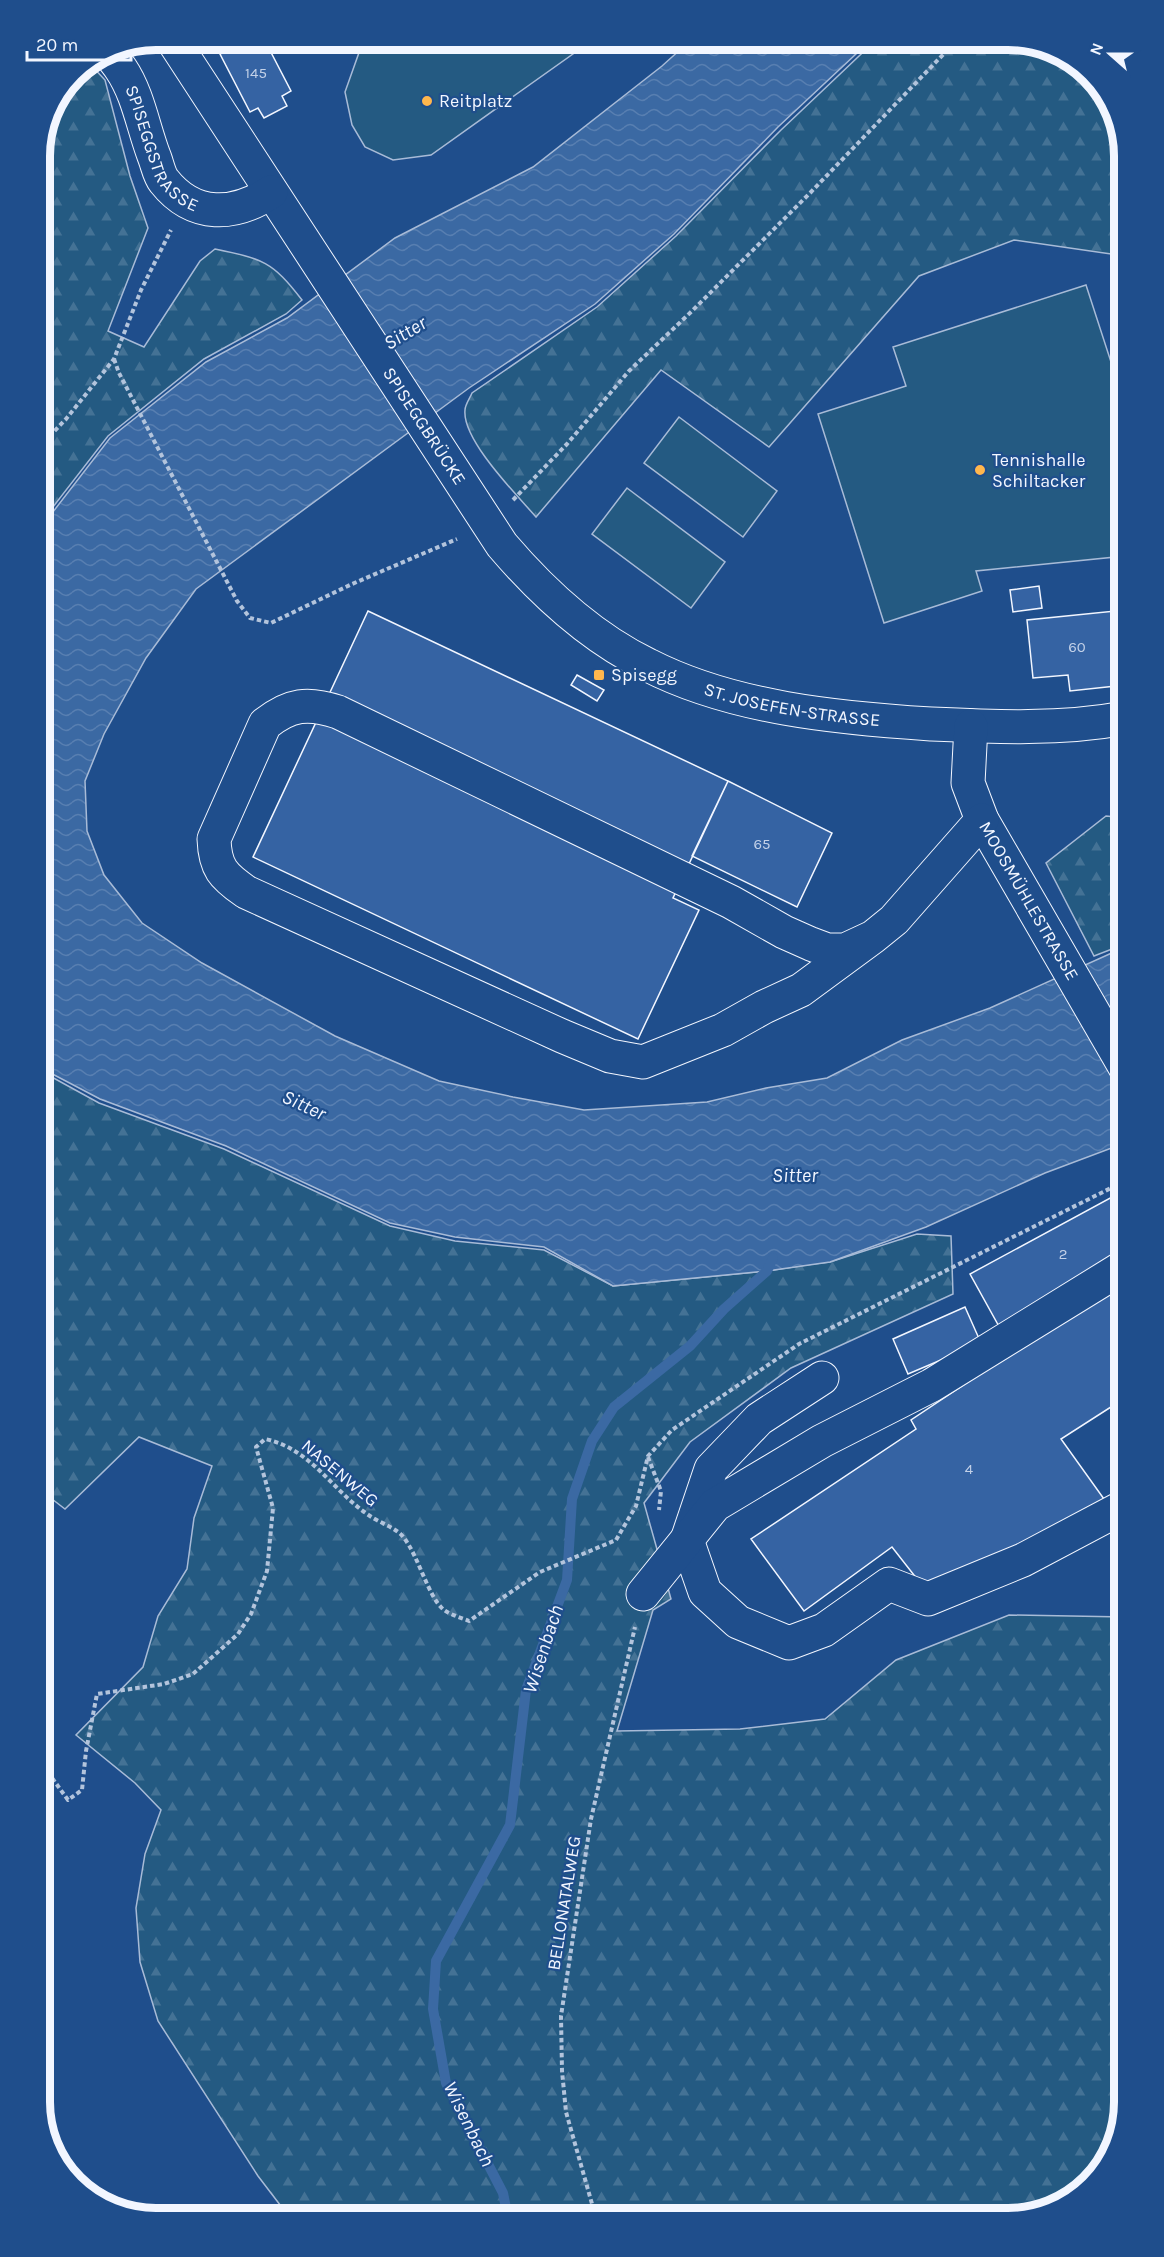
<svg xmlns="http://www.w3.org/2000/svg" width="1164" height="2257" font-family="Karla,sans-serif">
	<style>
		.grass { fill: #245a82; stroke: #a8bbd7; stroke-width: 1.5 }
		.forest { fill: url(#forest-firs); stroke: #a8bbd7; stroke-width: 1.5 }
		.water { fill: url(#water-waves); stroke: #a8bbd7; stroke-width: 1.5 }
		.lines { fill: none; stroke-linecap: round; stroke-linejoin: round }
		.stream { stroke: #3b69a3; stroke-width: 10 }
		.building { fill: #3563a3; stroke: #f2f6ff; stroke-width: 1.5 }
		.minor-casing { stroke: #f2f6ff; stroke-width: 35 }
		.path { stroke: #b3c4dc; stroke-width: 4; stroke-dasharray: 4.5 3; stroke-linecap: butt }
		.minor { stroke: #1f4e8c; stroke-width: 33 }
		.poi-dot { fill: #ffb74d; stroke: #1f4e8c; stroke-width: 2 }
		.labels { text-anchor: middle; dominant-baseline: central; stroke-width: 4.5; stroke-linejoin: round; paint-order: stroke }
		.number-label { font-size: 15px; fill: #c3d1e8 }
		.poi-label { font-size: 18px; fill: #f2f6ff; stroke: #1f4e8c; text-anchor: start }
		.street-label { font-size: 18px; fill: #f2f6ff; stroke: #1f4e8c }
		.water-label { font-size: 20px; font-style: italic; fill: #f2f6ff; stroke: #1f4e8c }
		.rim { fill: none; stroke: #f2f6ff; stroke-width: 8 }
	</style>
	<defs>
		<pattern id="forest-firs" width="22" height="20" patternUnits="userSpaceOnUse" patternTransform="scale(1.5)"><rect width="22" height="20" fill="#245a82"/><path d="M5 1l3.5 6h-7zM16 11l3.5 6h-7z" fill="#447295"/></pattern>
		<pattern id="water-waves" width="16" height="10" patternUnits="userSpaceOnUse" patternTransform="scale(1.5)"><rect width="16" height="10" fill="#3b69a3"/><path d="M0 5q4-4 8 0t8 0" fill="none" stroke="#587fb1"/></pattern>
	</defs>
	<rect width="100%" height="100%" fill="#1f4e8c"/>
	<path class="grass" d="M368 39H594L431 155 393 160 365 147 352 125 345 92 361 47Z
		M1086 285 1125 405V526L1118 528 1125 556 976 571 982 591 884 623 818 414 906 386 893 347Z
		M679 417 777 491 743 537 644 463Z
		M627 488 725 562 691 608 592 534Z"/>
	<path class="forest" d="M877 39H1016L1079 63 1116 112 1125 156V256L1014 240 919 276 769 447 661 370 536 517C517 495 462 440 465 410 465 405 470 398 472 393L597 307 676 236 781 130Z
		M89 63 105 80 130 176 148 228 108 331 144 347 200 261 215 249C263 259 272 261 302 300L286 314 204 359 108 436 39 525V149C49 111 54 86 89 63Z
		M1106 816 1125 818V944L1094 956 1046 863Z
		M39 1070 99 1103 224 1149 390 1226 455 1241 544 1250 613 1286 767 1271 813 1264 830 1262 917 1234 951 1236 953 1294 791 1368 690 1442 644 1503 671 1599 653 1610 617 1731 740 1729 825 1719 896 1660 1009 1615 1125 1617V2101L1105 2166 1052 2209 1008 2218H290L258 2176 158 2021 140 1962 136 1908 145 1854 161 1810 135 1783 76 1735 143 1667 158 1616 187 1569 194 1518 212 1466 139 1437 65 1509 39 1489Z"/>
	<path class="water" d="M692 39H872L778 127 674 234 595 304 469 388 196 589 146 658 104 734 85 781 87 831 104 875 142 923 202 963 335 1036 439 1081 513 1097 584 1110 707 1102 766 1088 827 1078 902 1040 990 1008 1125 947V1143L1045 1173 926 1227 830 1262 767 1271 613 1286 544 1247 455 1237 390 1223 226 1146 100 1099 39 1067V530L110 438 206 362 287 318 395 238 533 167 662 66Z"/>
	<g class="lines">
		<path class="stream" d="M508 2218 503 2193 446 2083 433 2009 436 1961 510 1825 526 1690 567 1580 572 1499 592 1441 614 1407 690 1346 724 1309 767 1271 773 1258"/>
	</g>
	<path class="building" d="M247 39H264L291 91 282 96 287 106 264 118 258 108 250 112 220 54Z
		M1039 586 1042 608 1013 612 1010 590Z
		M1125 610V685L1070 691 1068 675 1033 678 1027 620Z
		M368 611 728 781 673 898 699 910 638 1039 253 857Z
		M577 675 604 690 597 701 571 685Z
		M728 781 832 833 797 907 692 856Z
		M1125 1190V1240L1115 1246 1124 1263 1001 1330 970 1274Z
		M1124 1278 1125 1398 1061 1439 1104 1499 928 1593 892 1547 804 1611 751 1539 916 1429 911 1420Z
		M965 1307 981 1343 908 1374 893 1339Z"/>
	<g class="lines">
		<g class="minor-casing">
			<g id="minor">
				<path id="s1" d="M172 39 502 545C543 593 590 637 648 665 732 708 837 718 931 724 996 727 1060 730 1125 718"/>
				<path id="s2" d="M107 51C112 57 117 63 121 69 138 94 143 127 154 156 157 163 159 175 164 181 194 219 235 216 271 192"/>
				<path id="s3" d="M971 726 968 783 982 820 1125 1067"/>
				<path d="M873 937 801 990 764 1007 723 1030 643 1062 610 1056 562 1036 246 892C223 876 215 868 214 839L265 724C290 704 308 702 338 712L731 902 784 932 811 944 827 950H845L873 937 894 920 982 820"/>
				<path d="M822 1378 759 1419 711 1469 687 1540 705 1592 738 1622 789 1643 824 1630 889 1584 928 1599 1023 1560 1125 1506"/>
				<path d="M643 1594 715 1505 822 1441 932 1385 1125 1266"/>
			</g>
		</g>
		<path class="path" d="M114 359 119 373 237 601 250 618 271 623 352 584 457 539
			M39 447 66 419 114 359 141 290 171 230
			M513 500 567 444 629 371 692 311 811 192 958 39
			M648 1457 661 1491 659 1510
			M39 1760 68 1800 82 1790 86 1751 97 1694 164 1684 193 1674 238 1634 251 1614 267 1571 273 1508 256 1447 265 1439C312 1449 332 1491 370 1516 380 1523 397 1528 404 1538 419 1557 428 1597 444 1610 451 1615 462 1618 469 1621L540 1572 616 1540 636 1506 648 1456 672 1430 799 1344 1125 1181
			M596 2218 566 2112 562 2071 561 2016 591 1819 635 1627"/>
		<use href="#minor" class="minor"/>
	</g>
	<g class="poi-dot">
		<circle cx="427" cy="101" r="6"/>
		<circle cx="980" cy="470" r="6"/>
		<rect x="593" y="669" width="12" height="12" rx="3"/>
	</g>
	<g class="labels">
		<g class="number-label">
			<text x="256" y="73">145</text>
			<text x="1077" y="647">60</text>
			<text x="762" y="844">65</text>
			<text x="1063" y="1254">2</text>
			<text x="969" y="1469">4</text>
		</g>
		<g class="poi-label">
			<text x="439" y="101">Reitplatz</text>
			<text x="992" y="460">Tennishalle<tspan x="992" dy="21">Schiltacker</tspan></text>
			<text x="611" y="675">Spisegg</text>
		</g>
		<g class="street-label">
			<text stroke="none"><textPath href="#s2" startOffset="114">SPISEGGSTRASSE</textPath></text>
			<text stroke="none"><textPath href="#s1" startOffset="462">SPISEGGBRÜCKE</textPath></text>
			<text stroke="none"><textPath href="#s1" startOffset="945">ST. JOSEFEN-STRASSE</textPath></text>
			<text stroke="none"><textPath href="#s3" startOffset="190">MOOSMÜHLESTRASSE</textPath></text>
			<text transform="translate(340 1473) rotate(40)">NASENWEG</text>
			<text transform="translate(564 1903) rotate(-81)">BELLONATALWEG</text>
		</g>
		<g class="water-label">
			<text transform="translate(405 333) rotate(-31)">Sitter</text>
			<text transform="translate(304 1105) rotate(25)">Sitter</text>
			<text x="795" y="1175">Sitter</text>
			<text transform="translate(543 1649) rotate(-72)">Wisenbach</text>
			<text transform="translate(469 2124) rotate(64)">Wisenbach</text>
		</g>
	</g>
	<path d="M0 0H1164V2257H0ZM156 50H1008A106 106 0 0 1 1114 156V2102A106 106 0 0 1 1008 2208H156A106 106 0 0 1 50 2102V156A106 106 0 0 1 156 50Z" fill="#1f4e8c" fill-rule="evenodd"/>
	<path class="rim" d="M156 50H1008A106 106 0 0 1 1114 156V2102A106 106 0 0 1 1008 2208H156A106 106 0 0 1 50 2102V156A106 106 0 0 1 156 50Z"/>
	<g transform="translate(1110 54) rotate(291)" stroke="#1f4e8c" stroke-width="4.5" paint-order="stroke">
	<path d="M0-4.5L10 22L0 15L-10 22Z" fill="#f2f6ff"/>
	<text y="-9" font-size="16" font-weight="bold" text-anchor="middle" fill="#f2f6ff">N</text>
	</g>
	<path d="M27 51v9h104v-9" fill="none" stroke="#f2f6ff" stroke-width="3"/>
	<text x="36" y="51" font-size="18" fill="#f2f6ff" stroke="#1f4e8c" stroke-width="4.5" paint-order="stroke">20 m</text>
</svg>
